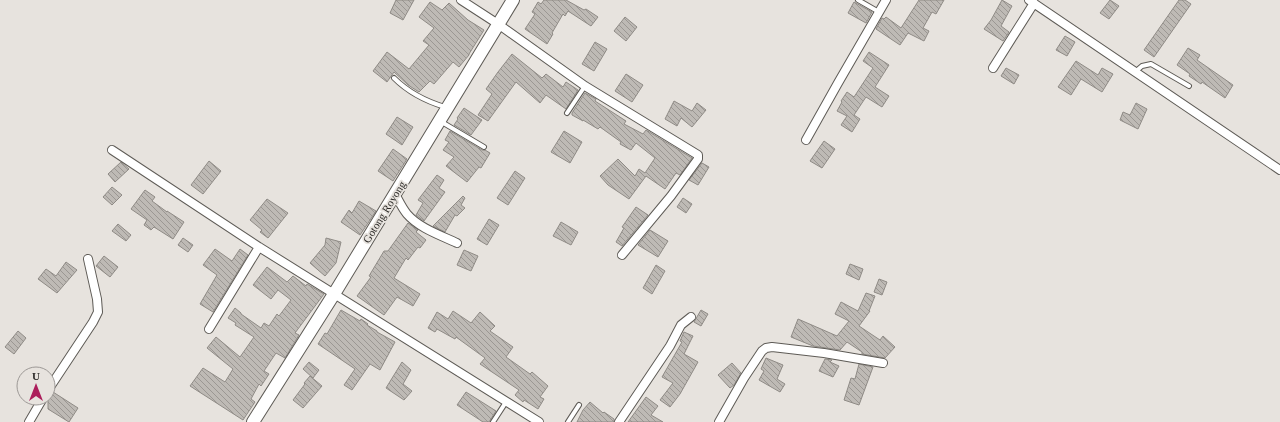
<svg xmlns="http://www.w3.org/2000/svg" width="1280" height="422" font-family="'Times New Roman',serif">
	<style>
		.building { fill: url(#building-back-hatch); stroke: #8f8b86 }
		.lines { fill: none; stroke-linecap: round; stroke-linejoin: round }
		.lane-casing { stroke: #5e5b56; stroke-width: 6 }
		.street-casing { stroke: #5e5b56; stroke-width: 10 }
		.secondary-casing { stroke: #5e5b56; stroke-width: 14 }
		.lane { stroke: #fff; stroke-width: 4 }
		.street { stroke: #fff; stroke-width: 8 }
		.secondary { stroke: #fff; stroke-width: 12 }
		.labels { text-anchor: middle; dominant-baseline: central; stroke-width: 3.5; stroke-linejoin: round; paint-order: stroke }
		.street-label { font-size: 11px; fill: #2d2b29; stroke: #e7e3de }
	</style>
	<defs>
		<pattern id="building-back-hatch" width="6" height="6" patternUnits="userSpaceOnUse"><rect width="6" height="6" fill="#bebab5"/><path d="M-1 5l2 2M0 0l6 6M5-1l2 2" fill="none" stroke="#9b9793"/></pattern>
	</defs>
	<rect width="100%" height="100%" fill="#e7e3de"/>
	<path class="building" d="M396 0H414L403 20 390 13Z
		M544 0H566L584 10 586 9 598 17 591 26 568 11 565 16 563 14 552 33 553 34 547 44 525 29 535 14 532 12 538 2 541 4Z
		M919 0H944L936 14 932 12 923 28 929 31 924 41 908 33 900 45 876 29 882 18 884 19 886 17 901 28Z
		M1002 0 1012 6 1001 26 1009 32 1003 41 984 29 991 20Z
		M1110 0 1119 6 1109 19 1100 13Z
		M1179 0H1185L1191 4 1154 57 1144 50Z
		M430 2 442 10 449 3 468 20 484 30 469 54V55L459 67 453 62 434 84 430 81 419 92 408 85 394 72 387 82 373 71 387 52 409 69 429 45 423 41 434 28 419 17Z
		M854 2 872 12 866 23 848 13Z
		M625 17 637 27 626 41 614 31Z
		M1065 36 1075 42 1067 56 1056 50Z
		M595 42 607 49 594 71 582 64Z
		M1188 48 1200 55 1197 60 1233 85 1225 98 1202 82 1201 84 1189 76 1190 74 1177 65Z
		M869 52 889 65 875 87 889 96 882 107 866 97 854 115 860 119 852 132 841 125 847 116 837 111 842 102 841 101 847 92 854 97 873 68 863 61Z
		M512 54 542 78 546 74 563 87 566 82 578 90 566 109 546 95 540 103 516 82 488 121 478 115 492 94 486 89 498 72Z
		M1076 61 1098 75 1102 68 1113 74 1102 92 1081 79 1071 95 1058 87Z
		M1006 68 1019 75 1014 84 1001 76Z
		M626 74 643 85 632 102 615 91Z
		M585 93 596 99 595 101 626 121 624 124 643 134 646 130 692 158 680 175 676 173 665 189 646 176 629 199 608 185 600 176 618 159 635 176 639 169 645 173 655 158 636 143 631 150 620 144 621 142 600 127 598 129 583 120V121L572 115V113Z
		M674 101 692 111 697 103 706 110 692 127 681 118 677 126 665 119Z
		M1136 103 1147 109 1138 129 1120 120 1123 112 1130 115Z
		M464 108 482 120 471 135 454 125 458 119 457 118Z
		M397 117 413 127 402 145 386 134Z
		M450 131 482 150H485L490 153 481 168 479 167 467 182 446 166 454 157 443 150 449 142 445 140Z
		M564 131 582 142 570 163 551 152Z
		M824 141 835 149 822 168 810 161Z
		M393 149 407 159 393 181 378 171Z
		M209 161 221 171 203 194 191 185Z
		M121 162 129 169 115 182 108 174Z
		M702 163 709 167 698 185 689 180Z
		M515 171 525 178 508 205 497 198Z
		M437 175 444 180 439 188 445 192 424 221 416 215 423 203 418 200Z
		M112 187 122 195 112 205 103 197Z
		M145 190 155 197 152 201 167 212V211L184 222 173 239 154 227 151 230 144 225 147 220 131 209Z
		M463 196 465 198 461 205 465 208 457 216 455 215 445 232 433 226Z
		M683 198 692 204 686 213 677 207Z
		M267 199 288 213 268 238 260 232 262 230 250 220Z
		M359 201 376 211 360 235 341 222 349 210 352 213Z
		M636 207 648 215 622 246 616 242 624 228 622 227Z
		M489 219 499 225 487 245 477 239Z
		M561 222 578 232 571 245 553 236Z
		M408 223 418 230 416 232 426 240 420 248 418 247 408 260 406 258 394 278 420 294 413 306 397 297 384 315 357 296 371 277 369 276 384 251H388Z
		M118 224 131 235 126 241 112 231Z
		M650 230 668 241 658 257 638 245Z
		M183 238 193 245 188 252 178 245Z
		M326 238 341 242 336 263 325 276 310 263 325 245Z
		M215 249 232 261 240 249 248 255 213 312 200 304 217 275 203 265Z
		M464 250 478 256 471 271 457 265Z
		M104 256 118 267 110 277 96 266Z
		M66 262 77 270 57 293 38 279 46 269 56 276Z
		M850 264 863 269 859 280 846 274Z
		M656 265 665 271 652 294 643 288Z
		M267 267 287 282 293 276 306 286 307 284 324 294 295 333 299 335 285 358 276 353 264 371 269 374 261 386 259 384 251 399 255 402 243 420 190 386 203 368 225 382 233 369 207 348 216 337 240 357 254 337 235 325 236 323 228 318 235 308 241 313V314L261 328 264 323 269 326 277 314 279 316 291 300 278 290 271 299 253 285Z
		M879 279 887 282 882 295 874 292Z
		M866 293 875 296 869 311H870L859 326 880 340 883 336 895 347 885 358 862 354V352L847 342 840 350 813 346 791 337 798 319 837 336 849 321 835 314 841 302 858 311Z
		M341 310 360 321 361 319 368 324 367 325 377 331V332L395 342 380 370 370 364 352 390 344 385 355 369 318 344 325 333 327 334Z
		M701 310 708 314 701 326 694 322Z
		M453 311 471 323 480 312 495 326 490 331 513 347 506 357 530 374 532 372 548 386 540 397 544 399 538 409 524 400 523 402 515 395 519 390 480 364 485 358 456 337 455 339 437 329 435 332 428 328 437 312 448 319Z
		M18 331 26 338 14 354 5 347Z
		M684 332 693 336 684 354 698 362 680 394 670 407 660 400 673 383 662 377 682 342 680 341Z
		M766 358 783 365 777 379 785 384 780 392 759 380 764 371 761 369Z
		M825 359 832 360 830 362 839 366 833 377 819 371Z
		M309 362 319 370 313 378 303 369Z
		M402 362 411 370 403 384 412 391 404 400 386 388Z
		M732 363 741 373 734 385 730 388 718 375Z
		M859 364 873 367 859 405 844 400 851 378 855 379Z
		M310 376 322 386 303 408 293 400 305 384 304 383Z
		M53 392 78 408 69 422 48 409V395Z
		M466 392 496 411 489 422H483L457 405Z
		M646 397 658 406 651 415 663 422H628Z
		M590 402 603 413 604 412 614 419V422H577L583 410Z"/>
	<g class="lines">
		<g class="lane-casing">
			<path id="lane" d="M858 0 879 12
				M1135 72 1142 66 1151 64 1189 86
				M394 78C409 93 425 101 445 107
				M567 113 585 86
				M440 121 484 147
				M493 422 506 402
				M568 422 579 405"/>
		</g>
		<g class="street-casing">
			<path id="street" d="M461 0 498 24 585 86 698 155V159L671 196 622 255
				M1029 0 1280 170
				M993 68 1034 3
				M806 140 838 83 886 0
				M112 150 259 247 539 422
				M395 194C399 201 402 208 407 214 419 228 440 235 457 243
				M209 329 259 247
				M48 390 93 322 98 312 97 299 88 259
				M29 422 43 398
				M619 422 670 346 681 325 691 317
				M719 422 744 378 762 351 766 348 772 347 824 353 883 363"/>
		</g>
		<g class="secondary-casing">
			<path id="secondary" d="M253 422 334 294 513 0"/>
		</g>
		<use href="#lane" class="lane"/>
		<use href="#street" class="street"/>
		<use href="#secondary" class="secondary"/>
	</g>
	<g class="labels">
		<g class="street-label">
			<text transform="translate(384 212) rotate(-58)">Gotong Royong</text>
		</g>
	</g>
	<g transform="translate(36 386)"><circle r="19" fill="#e7e3de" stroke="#9d9996"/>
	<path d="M0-3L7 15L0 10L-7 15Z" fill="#ac1e5b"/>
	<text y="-6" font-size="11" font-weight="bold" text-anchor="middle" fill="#2d2b29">U</text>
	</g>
</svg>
